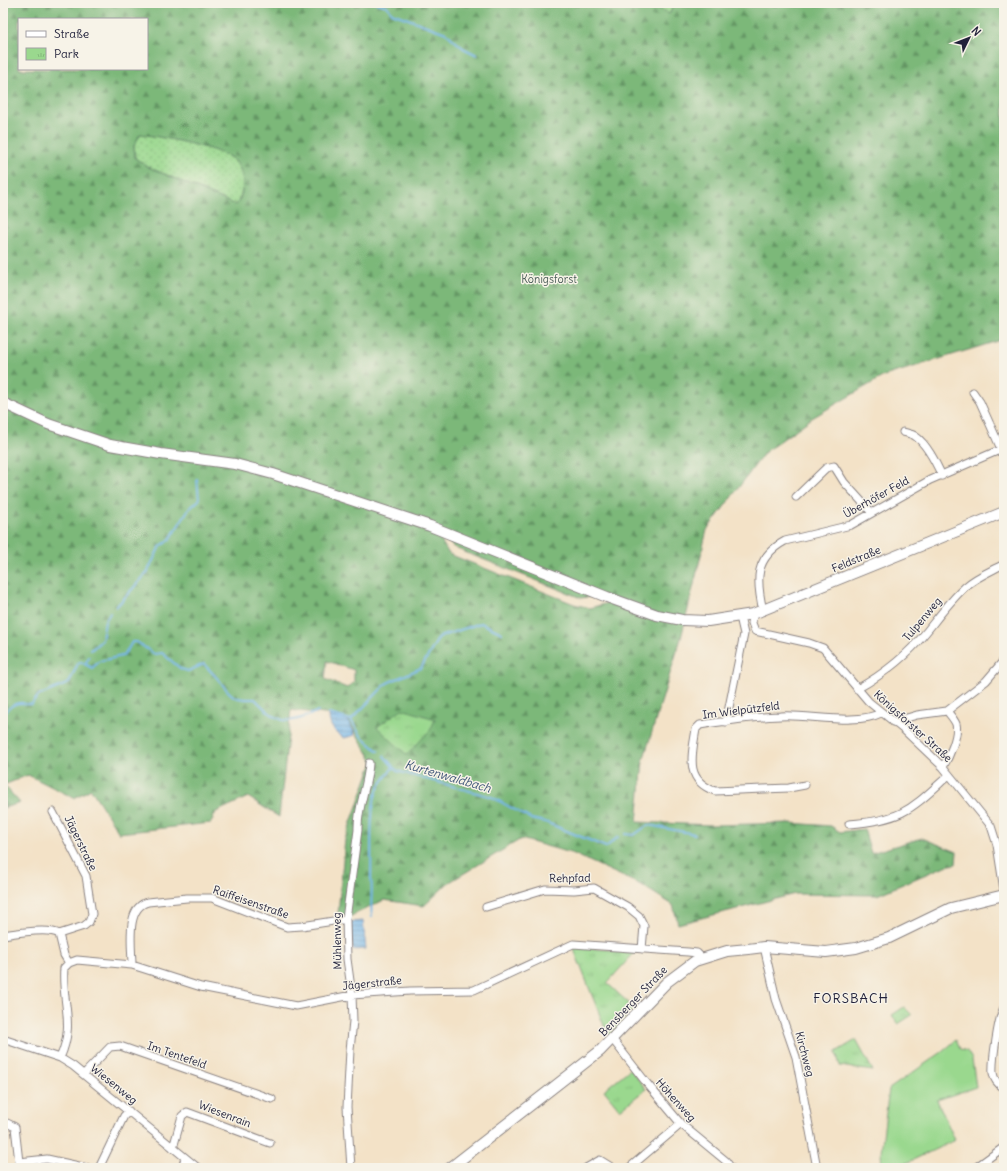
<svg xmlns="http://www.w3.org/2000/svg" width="1007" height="1171" font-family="Delius,sans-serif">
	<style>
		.grass { fill: url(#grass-dots); stroke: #5e7d64 }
		.forest { fill: url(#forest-firs); stroke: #4e6d5a; fill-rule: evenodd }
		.park { fill: url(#park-tufts); stroke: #5e7d64 }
		.pitch { fill: #9ad88e; stroke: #5e7d64 }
		.water { fill: url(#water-rules); stroke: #4a6c92 }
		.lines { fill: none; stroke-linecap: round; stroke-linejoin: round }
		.stream { stroke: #73b5e8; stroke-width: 2 }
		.street-casing { stroke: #8a8281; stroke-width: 9 }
		.secondary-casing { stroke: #8a8281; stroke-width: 12 }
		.street { stroke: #fff; stroke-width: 7 }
		.secondary { stroke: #fff; stroke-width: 10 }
		.labels { text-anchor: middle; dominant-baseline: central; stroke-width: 3; stroke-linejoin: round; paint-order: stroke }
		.park-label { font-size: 11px; fill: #465954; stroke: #f7f3e8 }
		.street-label { font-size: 11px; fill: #22223b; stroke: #f7f3e8 }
		.water-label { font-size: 12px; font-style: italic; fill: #3e5578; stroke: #f7f3e8 }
		.quarter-label { font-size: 13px; letter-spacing: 1px; fill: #22223b; stroke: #f7f3e8 }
	</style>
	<defs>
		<pattern id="grass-dots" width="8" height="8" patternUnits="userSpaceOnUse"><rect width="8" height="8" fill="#9ad88e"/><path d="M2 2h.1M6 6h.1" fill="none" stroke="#84b97b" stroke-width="1.8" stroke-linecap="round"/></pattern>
		<pattern id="forest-firs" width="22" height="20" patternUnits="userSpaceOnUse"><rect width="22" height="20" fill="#7bb879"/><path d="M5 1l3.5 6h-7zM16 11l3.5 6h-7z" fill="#649564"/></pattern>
		<pattern id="park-tufts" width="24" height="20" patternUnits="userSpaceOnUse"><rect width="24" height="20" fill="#9ad88e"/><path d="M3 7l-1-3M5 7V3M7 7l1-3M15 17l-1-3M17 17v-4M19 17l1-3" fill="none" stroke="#84b97b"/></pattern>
		<pattern id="water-rules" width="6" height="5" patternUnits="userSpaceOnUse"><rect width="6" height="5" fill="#73b5e8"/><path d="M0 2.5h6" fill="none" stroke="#5e93bd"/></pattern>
	</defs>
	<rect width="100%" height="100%" fill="#f7f3e8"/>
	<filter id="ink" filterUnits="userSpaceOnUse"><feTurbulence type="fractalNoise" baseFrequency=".025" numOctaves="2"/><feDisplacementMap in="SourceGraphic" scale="8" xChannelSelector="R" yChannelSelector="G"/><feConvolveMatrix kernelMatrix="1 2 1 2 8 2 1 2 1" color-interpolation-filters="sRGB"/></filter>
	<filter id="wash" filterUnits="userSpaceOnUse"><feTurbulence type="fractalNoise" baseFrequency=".012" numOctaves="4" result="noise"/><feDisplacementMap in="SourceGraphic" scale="16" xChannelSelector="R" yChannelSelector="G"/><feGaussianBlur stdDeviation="0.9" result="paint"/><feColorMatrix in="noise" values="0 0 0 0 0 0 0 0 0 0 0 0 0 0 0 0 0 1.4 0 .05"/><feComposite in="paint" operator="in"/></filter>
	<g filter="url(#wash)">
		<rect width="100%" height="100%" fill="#f3e2c7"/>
		<path class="grass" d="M651 3H675L669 15Z
			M140 134C159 136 221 148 234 160 240 166 243 177 243 185 242 192 240 199 236 205L148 167 135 158 134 146Z"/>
		<path class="forest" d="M3 3H651L669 14 675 3H1004V339L884 376 812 418 765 452 707 530 681 638 643 761 637 822 712 825 790 823 831 826 840 832 864 829 871 853 922 838 957 852 956 864 945 866 877 895 795 894 678 924 673 905 641 885 574 854 521 839 448 883 424 906 384 900 349 917 338 914 345 839 373 762 349 721 340 716 291 710 279 817 248 797 216 812 211 823 119 833 91 789 74 798 28 775 4 785 20 803 3 808ZM19 19H147V69H19ZM140 134C157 136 225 149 235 161 240 167 243 177 243 184 242 192 241 199 236 205L148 167 135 158 134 146ZM435 531 448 537 452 546 457 549 581 598 596 596 611 602 590 608 574 604 449 554ZM327 661 354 670V682L347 688 325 679Z"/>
		<path class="park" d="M402 709 435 719 431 729 407 755 377 727Z
			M573 947 635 952 607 983 634 1008 608 1036Z
			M904 1007 912 1015 898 1024 892 1015Z
			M856 1040 873 1071 840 1066 836 1052Z
			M630 1069 646 1089 620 1110 604 1090Z"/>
		<path class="pitch" d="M956 1040 960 1049 967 1051 972 1059 976 1087 937 1100 955 1140 896 1168H882L881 1152 889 1089 942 1052Z"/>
		<path class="water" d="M329 715 340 717 349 721 355 735 344 738C335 732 329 727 329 715Z
			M363 921 366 949 353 950 350 922Z"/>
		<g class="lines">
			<path class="stream" d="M377 3 387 6 392 13 446 33 463 48 477 55
				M116 607 147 573 159 548 170 539 188 510 199 500 197 479
				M91 650 102 640 105 621 110 613
				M85 664 89 657
				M329 714 351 720 361 736 378 751
				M3 717C6 710 13 702 22 703 26 704 27 705 32 704L38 696 69 683 78 663 81 662 92 668 100 661 122 656 128 649 132 642H137L154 654 162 653 181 669 188 671 204 664C208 669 213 673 217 678 232 695 230 700 255 699 278 723 287 727 318 711
				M351 720 387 683 421 668 439 637 481 623 502 633
				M384 756 397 771 492 797 531 819 545 822 606 847 618 837
				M625 834 634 835 648 825 695 834
				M372 917C370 903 373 891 371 878 372 854 369 815 376 793 378 785 388 775 393 767"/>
		</g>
	</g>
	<g filter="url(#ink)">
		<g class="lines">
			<g class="street-casing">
				<path id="street" d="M973 392 980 402 1001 449
					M903 432C906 433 912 434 915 436 927 444 936 463 942 476
					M796 497 826 468 834 466 844 482 872 513
					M763 611C756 580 754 558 785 541L851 525 930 480 1004 448
					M753 614 752 623 755 631 809 643 823 648 869 702 904 730 943 767 991 826 997 845 1004 890
					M857 689C884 674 907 656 927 631 939 616 950 601 965 587 976 577 991 571 1004 564
					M726 722 744 634 740 617
					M893 722 917 715 947 711 986 681 1004 660
					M943 767C949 757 959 735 956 724 954 719 950 715 947 711
					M805 785 789 788 715 791C684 780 692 755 696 729L700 725C726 721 754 717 780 716 810 714 855 726 881 713
					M53 812 86 876 92 914 89 922 84 926 59 934 64 955 69 963
					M849 824C904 820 911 809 949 775
					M486 907 545 889 574 890 594 888 628 907 639 916 644 926 642 949
					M3 935C15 933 49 927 59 934
					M764 947 776 999 796 1057 817 1168
					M132 965C132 947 125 907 148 902L187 898H212L287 927 302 926 346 919
					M1004 1008C998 1017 992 1063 993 1073 994 1080 999 1085 1004 1088
					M3 1039 60 1058 73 1066 198 1168
					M613 1040 645 1081 681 1124 726 1161 731 1168
					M60 1058C76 1023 61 1002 64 968L69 963 77 960 132 965 201 987 296 1006 352 995 410 991 474 990 573 944 688 952 697 953 702 958
					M84 1074 110 1047 120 1046 272 1099
					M3 1124 7 1123 15 1127 19 1162 47 1159 88 1168
					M173 1148 182 1116 187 1112 270 1143
					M99 1168 124 1116 129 1111
					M182 1168 185 1158
					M351 1168 347 1107 350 1050 353 1021 352 995 347 959 346 919 358 830C357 807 368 786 369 763
					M586 1168 600 1160 613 1168
					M629 1168 681 1124
					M975 1168 1004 1147"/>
			</g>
			<g class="secondary-casing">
				<path id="secondary" d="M3 403 48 424 110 445 161 454 235 464 273 474 430 526 607 597 657 615 682 620 708 621 753 614 1004 512
					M450 1168 600 1051 667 982 695 961 727 951 748 949 764 947 826 952 856 948 889 938 951 908 1004 895"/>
			</g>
			<use href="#street" class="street"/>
			<use href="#secondary" class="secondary"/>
		</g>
	</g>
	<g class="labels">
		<g class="park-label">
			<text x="549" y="279">Königsforst</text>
		</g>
		<g class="street-label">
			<text transform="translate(876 497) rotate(-29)">Überhöfer Feld</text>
			<text transform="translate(856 559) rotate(-23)">Feldstraße</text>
			<text transform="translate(922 619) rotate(-50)">Tulpenweg</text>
			<text transform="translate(741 710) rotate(-7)">Im Wielpützfeld</text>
			<text transform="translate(913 726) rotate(42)">Königsforster Straße</text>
			<text transform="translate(81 843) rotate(64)">Jägerstraße</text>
			<text transform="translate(570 878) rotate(-1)">Rehpfad</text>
			<text transform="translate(251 902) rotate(19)">Raiffeisenstraße</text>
			<text transform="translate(337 941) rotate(-91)">Mühlenweg</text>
			<text transform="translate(372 983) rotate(-6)">Jägerstraße</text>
			<text transform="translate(633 1001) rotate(-46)">Bensberger Straße</text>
			<text transform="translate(805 1054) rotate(75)">Kirchweg</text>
			<text transform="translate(177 1055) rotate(19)">Im Tentefeld</text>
			<text transform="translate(114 1084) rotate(39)">Wiesenweg</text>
			<text transform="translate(676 1100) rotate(48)">Höhenweg</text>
			<text transform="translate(225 1114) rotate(21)">Wiesenrain</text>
		</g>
		<g class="water-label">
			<text transform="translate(448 776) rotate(16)">Kurtenwaldbach</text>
		</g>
		<g class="quarter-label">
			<text x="851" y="998">FORSBACH</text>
		</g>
	</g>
	<rect width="1007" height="1171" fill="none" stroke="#f7f3e8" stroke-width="16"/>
	<rect x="18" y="18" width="130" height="52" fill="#f7f3e8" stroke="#a29fa3"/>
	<rect x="26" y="31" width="20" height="6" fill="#ffffff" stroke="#a29fa3"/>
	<text x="54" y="38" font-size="12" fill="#22223b">Straße</text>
	<rect x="26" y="48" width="20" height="12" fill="url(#park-tufts)" stroke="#a29fa3"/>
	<text x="54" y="58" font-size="12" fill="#22223b">Park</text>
	<g transform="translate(969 38) rotate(47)" stroke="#f7f3e8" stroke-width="3" paint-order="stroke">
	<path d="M0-3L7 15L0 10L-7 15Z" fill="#22223b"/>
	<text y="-6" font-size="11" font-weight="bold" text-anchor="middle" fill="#22223b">N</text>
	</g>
</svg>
